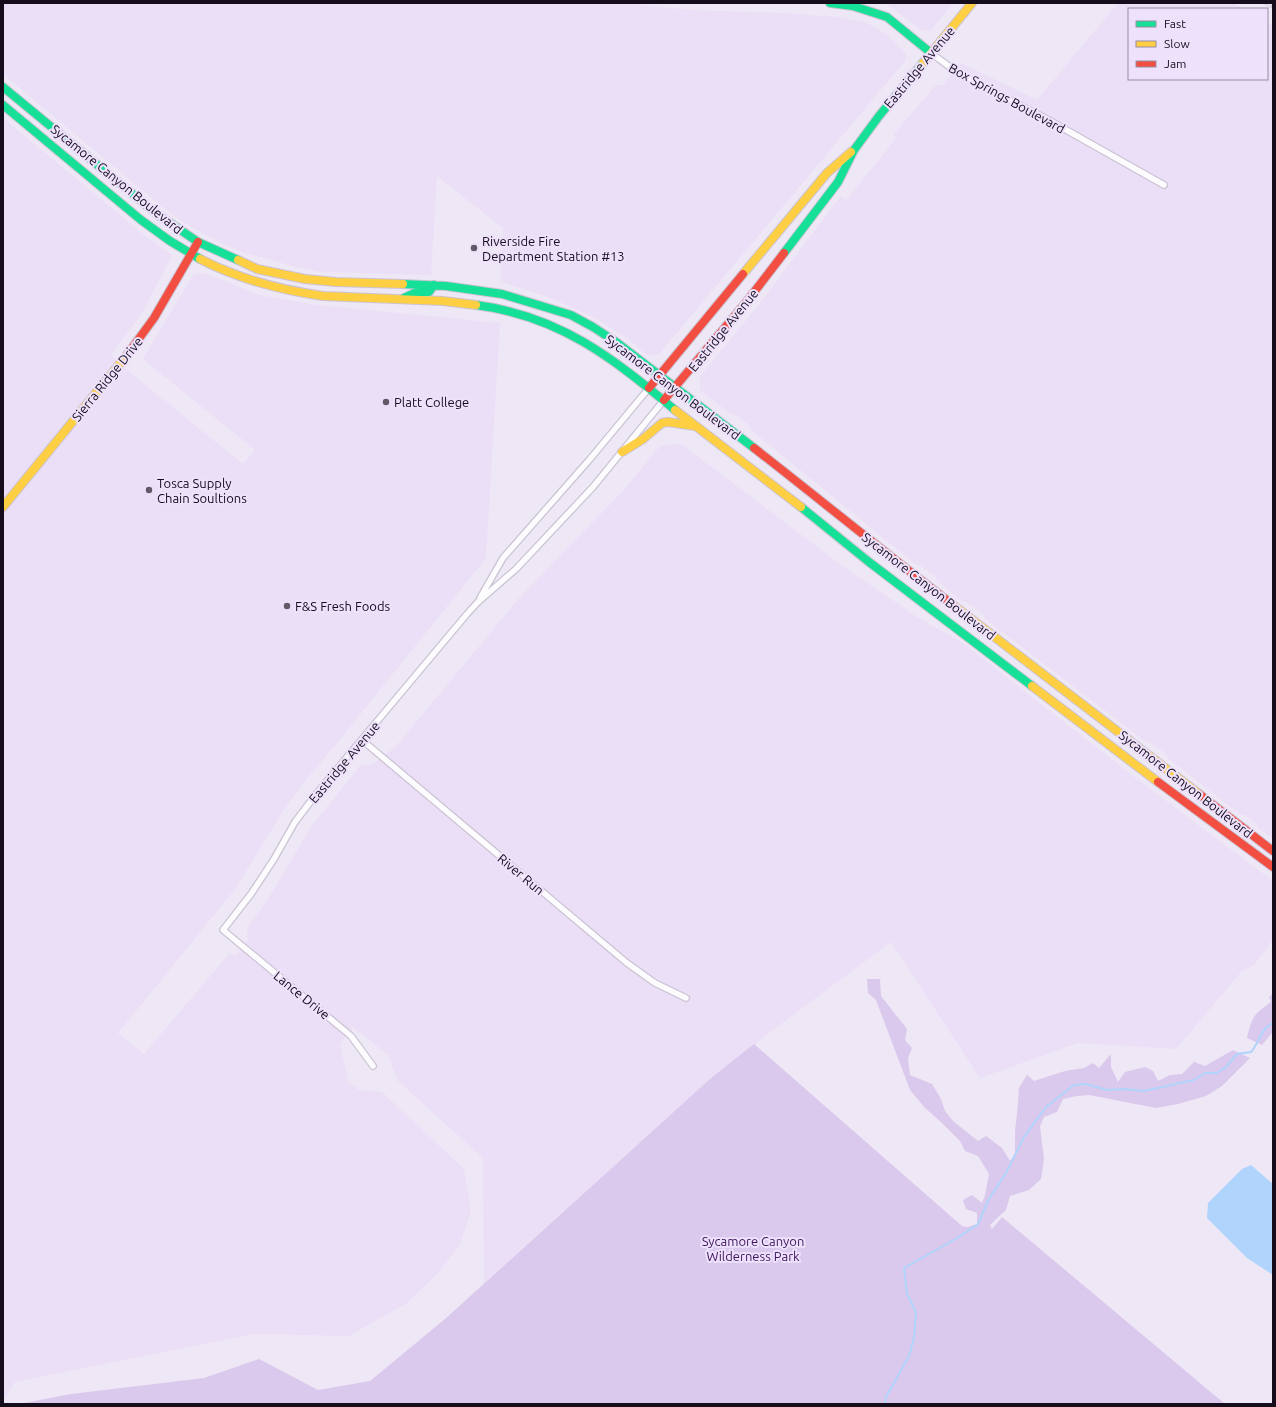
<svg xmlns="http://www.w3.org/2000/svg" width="1276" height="1407" font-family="Ubuntu,sans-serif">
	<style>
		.built { fill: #ebdff7 }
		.green { fill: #dac9ec }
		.water { fill: #b0d4fc }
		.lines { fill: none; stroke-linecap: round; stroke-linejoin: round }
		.stream { stroke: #b0d4fc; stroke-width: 2 }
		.street-casing { stroke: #cac3d2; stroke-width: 8 }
		.fast-casing { stroke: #cac3d2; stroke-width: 10 }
		.slow-casing { stroke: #cac3d2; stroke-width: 10 }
		.jam-casing { stroke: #cac3d2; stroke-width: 10 }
		.street { stroke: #fcfbfe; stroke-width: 5.5 }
		.fast { stroke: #16e098; stroke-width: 8 }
		.slow { stroke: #ffcf43; stroke-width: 8 }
		.jam { stroke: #f24e42; stroke-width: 8 }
		.rail-casing { stroke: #cfcdd1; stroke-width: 3.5 }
		.rail { stroke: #eee1fc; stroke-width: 2; stroke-dasharray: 6; stroke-linecap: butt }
		.poi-dot { fill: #615968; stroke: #eee1fc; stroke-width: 1.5 }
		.labels { text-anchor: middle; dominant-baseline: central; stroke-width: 4; stroke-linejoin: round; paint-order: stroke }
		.street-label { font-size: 13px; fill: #150d1c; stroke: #eee1fc }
		.poi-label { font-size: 13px; fill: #150d1c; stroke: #eee1fc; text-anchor: start }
		.park-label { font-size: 13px; fill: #40175e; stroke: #eee1fc }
	</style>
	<rect width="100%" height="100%" fill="#eee7f6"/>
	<path class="built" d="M3 3H622L691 10 781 13 837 17 863 22 873 26 887 35 906 54 905 61 659 354 647 355 627 338 593 317 546 296 501 282 503 228 437 176 431 275 321 272 296 267 242 252 215 240 183 222 165 209 3 74Z
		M885 3H953L931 30 923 31Z
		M1118 3H1233L1244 9H1129V79H1267V22L1273 25V839L1258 828 1257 824 1244 815H1241L1169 759 1166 754 1149 742H1146L984 618V615L966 602H963L936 580V577L919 565 915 564 749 428V425L737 415H732L700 390V376L758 306 840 197 846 200 887 150 896 137 893 135 936 85H943L961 63 1037 100Z
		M3 118 143 234 172 255 142 313 111 355 133 375 243 464 255 450 143 359 193 275 204 273 259 295 317 305 500 323 486 558 338 742 306 780 283 811 236 888 118 1033 144 1054 229 954 236 955 248 940 247 928 268 899 311 827 360 766 373 764 397 745 521 596 623 491 660 446 681 444 840 564 917 617 963 643 1137 779 1273 881V940L1254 965 1242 971 1176 1049 1078 1043 980 1078 891 942 777 1027 711 1078 484 1283 483 1158 398 1081 388 1055 353 1027 340 1044 348 1081 359 1090 382 1092 464 1169 471 1210 460 1245 435 1276 407 1303 349 1336 253 1334 15 1382 3 1401Z"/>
	<path class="green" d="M867 979H880L881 996 907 1029 905 1040 912 1048 908 1058 910 1075 932 1084 941 1099 945 1111 953 1121 978 1141 986 1136 1002 1148 1010 1161 1015 1154V1131L1018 1104 1019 1088 1027 1075 1034 1081 1065 1071 1084 1068 1093 1063 1099 1068 1111 1054V1067L1118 1082 1125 1072 1145 1067 1153 1071 1158 1081 1170 1075 1182 1074 1194 1062 1205 1066 1233 1050 1250 1058 1222 1086 1206 1096 1178 1104 1156 1108 1089 1095 1077 1096 1063 1099 1057 1112 1044 1117 1040 1126 1044 1159 1041 1179 1029 1190 1010 1196 1006 1210 990 1225 992 1229 1002 1217 1225 1404H19L71 1394 204 1378 259 1359 318 1390 370 1381 445 1319 711 1078 754 1044 962 1226 967 1227 977 1224V1213L966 1209 963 1200 972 1195 982 1203 985 1195 989 1174 978 1156 965 1151 960 1141 941 1122 925 1108 910 1090 876 1000 868 993Z
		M1273 993V1032L1262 1045 1247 1038C1252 1017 1253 1015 1271 1002L1269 997Z"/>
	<path class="water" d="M1251 1165 1273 1184V1275L1247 1258 1207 1218 1208 1203 1242 1169Z"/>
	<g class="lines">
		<path class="stream" d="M885 1404 886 1397 909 1356 914 1338 916 1312 907 1294 904 1268 959 1237 978 1224 989 1199 1006 1173 1024 1137 1046 1107 1074 1085 1085 1084 1108 1090 1125 1089 1144 1091 1194 1080 1205 1073H1217L1226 1067 1237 1054 1251 1052C1259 1043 1261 1028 1273 1023"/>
		<g class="street-casing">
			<path id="street" d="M931 53 962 76 1045 118 1164 185
				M480 598 503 558 590 459 649 388
				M362 740 627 963 655 983 686 998
				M373 1066 351 1036 223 930 251 894 274 859 295 822 317 793 467 614 478 602 516 569 593 487 664 400"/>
		</g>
		<g class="fast-casing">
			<path id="fast" d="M830 3 853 6 887 17 931 53
				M3 87 157 214 198 242 238 260
				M3 105 141 220 170 241 200 259
				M784 253 838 182 854 150 879 116 923 63
				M403 284 446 286 502 294 571 315 593 327 616 342 754 448
				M404 298 417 292H429L434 285
				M476 305C560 316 613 358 675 410
				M801 507 869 562 1032 686"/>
		</g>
		<g class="slow-casing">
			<path id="slow" d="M923 63 972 3
				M200 259C239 279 280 290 323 296L443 301 476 305
				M238 260 257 269 305 279 336 282 403 284
				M743 274 827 173 851 152
				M675 410 801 507
				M622 452 643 439 662 423 668 422 695 426
				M3 507 127 355
				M953 605 1199 794
				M1032 686 1158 782"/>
		</g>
		<g class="jam-casing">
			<path id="jam" d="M127 355 154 318 198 242
				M649 388 743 274
				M664 400 748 300 784 253
				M754 448C821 500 886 554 953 605
				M1158 782 1273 867
				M1199 794 1273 851"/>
		</g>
		<use href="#street" class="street"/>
		<use href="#fast" class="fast"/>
		<use href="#slow" class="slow"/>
		<use href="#jam" class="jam"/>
		<g class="rail-casing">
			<path id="rail" d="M1266 3 1273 7"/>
		</g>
		<use href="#rail" class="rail"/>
	</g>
	<g class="poi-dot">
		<circle cx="474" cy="248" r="4"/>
		<circle cx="386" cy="402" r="4"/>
		<circle cx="149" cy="490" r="4"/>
		<circle cx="287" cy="606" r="4"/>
	</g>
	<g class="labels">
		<g class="street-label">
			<text transform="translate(919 67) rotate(-50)">Eastridge Avenue</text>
			<text transform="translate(1007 98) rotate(29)">Box Springs Boulevard</text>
			<text transform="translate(117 179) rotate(39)">Sycamore Canyon Boulevard</text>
			<text transform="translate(723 330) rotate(-51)">Eastridge Avenue</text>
			<text transform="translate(107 379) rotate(-51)">Sierra Ridge Drive</text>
			<text transform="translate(673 387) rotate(37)">Sycamore Canyon Boulevard</text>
			<text transform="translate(929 586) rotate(38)">Sycamore Canyon Boulevard</text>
			<text transform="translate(344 762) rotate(-50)">Eastridge Avenue</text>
			<text transform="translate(1186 784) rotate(38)">Sycamore Canyon Boulevard</text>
			<text transform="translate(521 874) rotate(40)">River Run</text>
			<text transform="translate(302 995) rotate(39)">Lance Drive</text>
		</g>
		<g class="poi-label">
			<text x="482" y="241">Riverside Fire<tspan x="482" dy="15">Department Station #13</tspan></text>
			<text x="394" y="402">Platt College</text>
			<text x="157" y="483">Tosca Supply<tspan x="157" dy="15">Chain Soultions</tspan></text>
			<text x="295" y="606">F&amp;S Fresh Foods</text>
		</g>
		<g class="park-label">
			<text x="753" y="1241">Sycamore Canyon<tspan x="753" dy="15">Wilderness Park</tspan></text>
		</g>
	</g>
	<rect width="1276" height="1407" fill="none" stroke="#150d1c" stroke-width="8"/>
	<rect x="1128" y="8" width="140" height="72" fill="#eee1fc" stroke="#978ca2"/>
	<rect x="1136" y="21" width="20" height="6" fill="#16e098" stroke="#978ca2"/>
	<text x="1164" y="28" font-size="12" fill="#150d1c">Fast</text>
	<rect x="1136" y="41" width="20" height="6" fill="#ffcf43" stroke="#978ca2"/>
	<text x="1164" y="48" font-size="12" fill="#150d1c">Slow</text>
	<rect x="1136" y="61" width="20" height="6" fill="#f24e42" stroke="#978ca2"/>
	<text x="1164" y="68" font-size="12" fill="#150d1c">Jam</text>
</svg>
